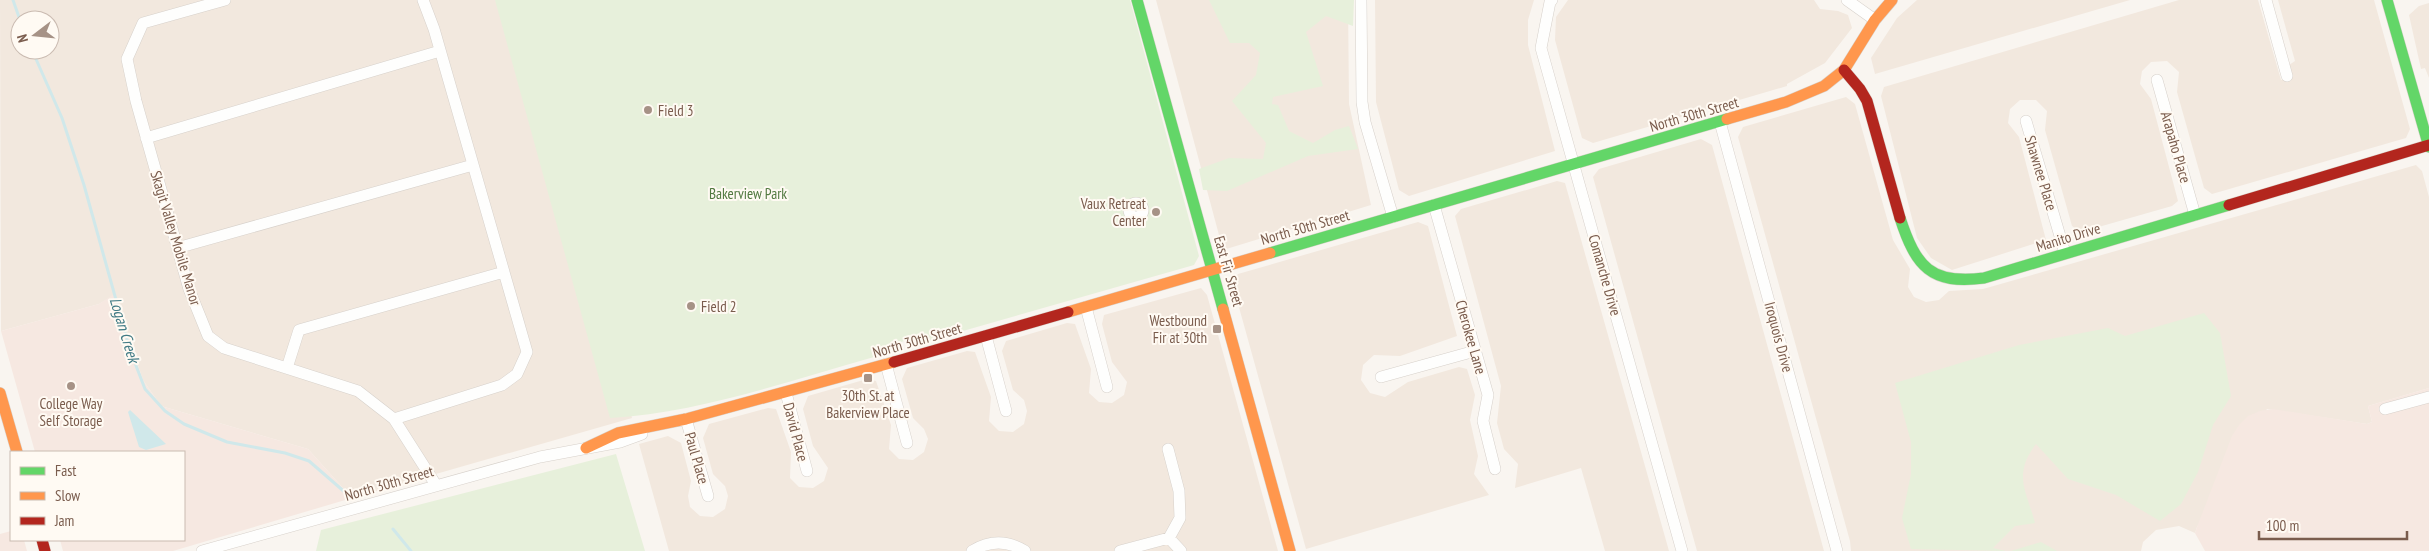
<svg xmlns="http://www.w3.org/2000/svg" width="2429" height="551" font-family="'PT Sans Narrow',sans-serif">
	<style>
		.residential { fill: #f2e8de; fill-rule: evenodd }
		.commercial { fill: #f6e8e1 }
		.green { fill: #e7f0db }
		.water { fill: #d0e8ea }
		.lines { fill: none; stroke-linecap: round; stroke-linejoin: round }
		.stream { stroke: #d0e8ea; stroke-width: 3 }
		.street-casing { stroke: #d7d1cb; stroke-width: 12 }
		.fast-casing { stroke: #d9d2cb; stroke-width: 12 }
		.slow-casing { stroke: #d9d2cb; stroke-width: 12 }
		.jam-casing { stroke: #d9d2cb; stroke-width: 12 }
		.street { stroke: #fefefd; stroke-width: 11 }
		.fast { stroke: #63d668; stroke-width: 11 }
		.slow { stroke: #ff974d; stroke-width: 11 }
		.jam { stroke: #b3261e; stroke-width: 11 }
		.poi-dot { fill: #a69286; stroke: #fffaf3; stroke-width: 2 }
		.labels { text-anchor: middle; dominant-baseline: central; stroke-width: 4; stroke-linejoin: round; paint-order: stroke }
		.poi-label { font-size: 15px; fill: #7a5c4d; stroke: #fffaf3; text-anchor: start }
		.street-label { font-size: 15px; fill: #7a5c4d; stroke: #fffaf3 }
		.park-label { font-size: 15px; fill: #537a41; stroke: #fffaf3 }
		.water-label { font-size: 16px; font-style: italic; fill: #437c86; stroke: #fffaf3 }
	</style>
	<rect width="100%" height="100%" fill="#f9f5f0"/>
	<path class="residential" d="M0 0H516L632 418 352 498 308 449 161 406 143 380 114 295 99 304 1 331ZM20 20H50V50H20Z
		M1156 0H1348L1349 104 1371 205 1223 250Z
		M1375 0H1534L1528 20V45L1555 151 1409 196 1399 190 1376 102Z
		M1568 0H1814L1820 9 1838 11 1848 15 1852 28 1825 63 1787 84V86L1593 143 1582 138 1555 40 1556 17Z
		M1917 0H2130L1875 74 1871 58 1897 18Z
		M2179 0H2258L2281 80 2293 77 2289 65 2295 61 2278 0H2374L2410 129 2406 138 2212 194 2204 188 2177 92 2179 72 2167 61 2151 62 2142 71 2140 84 2151 99 2178 201 2172 206 2081 232 2072 226 2045 130 2047 111 2036 100H2020L2010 109 2008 123 2019 137 2046 240 1952 270 1931 258 1917 238 1881 96 1884 87Z
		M2429 3V78L2425 68 2421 69 2409 15 2419 6Z
		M1846 97 1855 104 1893 240 1910 269 1908 287 1914 297 1926 302 1939 300 1949 291 1983 289 2416 165 2422 171 2429 197V388L2368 406 2372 422 2367 424 2267 409 2197 527 2195 533 2179 526 2156 530 2143 542 2141 551H1851L1850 541 1738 137 1743 127Z
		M1701 139 1712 145 1824 551H1697L1593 177 1599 169Z
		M1557 181 1565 183 1669 551H1605L1581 468 1515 488 1518 464 1504 449 1497 423 1501 386 1455 216 1461 209Z
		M1418 222 1428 226 1457 336 1400 356 1374 355 1363 365 1361 380 1370 393 1385 397 1408 382 1459 367 1467 369 1475 395 1470 420 1478 456 1474 474 1489 495 1306 549 1232 282 1238 274Z
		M1201 288 1207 295 1278 551H669L639 444 668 436 681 443 691 481 688 496 690 507 700 516 713 517 725 509 728 496 725 486 713 474 703 438 709 424 768 408 776 409 791 452 790 478 799 487 813 488 824 481 828 468 813 446 803 409 808 396 867 379 876 381 891 425 889 449 899 459 913 460 924 452 928 439 924 429 913 418 902 379 907 368 967 351 975 352 991 397 989 421 999 431 1013 432 1024 424 1027 411 1024 400 1013 390 1002 351 1006 341 1067 323 1075 324 1091 369 1089 393 1099 402 1112 403 1124 395 1127 382 1112 362 1102 324 1104 315Z"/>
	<path class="commercial" d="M114 294 143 380 161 406 308 449 352 498 173 551H63L60 540H184V452H35L1 331 99 304Z
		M2429 388V551H2205L2195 533 2197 527 2232 436 2239 425 2248 416 2260 411 2273 409 2367 424 2372 422 2368 406Z
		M11 531V540H24L27 551H0V534Z"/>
	<path class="green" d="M495 0H1130L1199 256 1194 265 914 345 908 340 883 347 874 357C788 381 700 413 610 418Z
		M1209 0H1354L1353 26 1326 16 1306 32 1323 86 1273 97 1272 104 1278 105 1289 131 1313 143 1335 130 1349 126 1358 149 1308 156 1227 191 1203 190 1199 169 1229 158 1263 159 1266 143 1232 101 1256 75 1260 53 1249 43H1230Z
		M2204 313 2220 333 2231 396 2213 425 2198 472 2181 504 2160 521 2116 495 2068 479 2036 444C2012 475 2027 492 2035 523L2015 526 1993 548 2006 551 1911 549 1902 518 1911 474V442L1895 383 2019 345 2108 328 2125 336Z
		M616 454 645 551H316L321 530Z
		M2041 542 2057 551H2011Z"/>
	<path class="water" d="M130 410 166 444 146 450 139 447 128 412Z"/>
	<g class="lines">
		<path class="stream" d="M13 0 20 20
			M32 50 62 118 84 185 130 350 145 389 165 411 184 424 227 442 285 453 309 461 347 494
			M393 529 411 551"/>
		<g class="street-casing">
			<path id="street" d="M225 0 143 23 127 59 136 101 189 289 208 336 224 348 358 391 394 419 436 485
				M1361 0 1362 102 1365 122 1393 217
				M1552 0 1550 2 1541 48 1682 551
				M1847 0 1875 20
				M2266 0 2287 76
				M2157 80 2195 215
				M2026 121 2065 253
				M1720 122 1837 551
				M146 138 440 51
				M1129 210a7 7 0 1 1 14 0a7 7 0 1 1-14 0Z
				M1434 205 1488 395 1483 421 1495 469
				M177 248 473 165
				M1086 307 1107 387
				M986 336 1006 411
				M886 364 907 443
				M287 368 299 330 504 272
				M1381 377 1475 351
				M786 393 807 471
				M2385 409 2429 397
				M394 419 502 385 517 374 527 352 434 29 423 0
				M681 421 686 419 708 496
				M1168 449 1179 491 1180 518 1169 538
				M202 551 540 457 620 442 642 434
				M972 551C990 540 1007 540 1025 551
				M1120 551 1169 538 1181 551"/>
		</g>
		<g class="fast-casing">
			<path id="fast" d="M1137 0 1223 309
				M2387 0 2429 147
				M1900 218C1916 267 1931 285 1984 278L2229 205
				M1270 253 1727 119"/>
		</g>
		<g class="slow-casing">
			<path id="slow" d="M1727 119 1786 102 1824 86 1844 70 1875 20 1892 0
				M1223 309 1290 551
				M1068 312 1270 253
				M0 393 17 452
				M586 448 618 433 686 419 894 362"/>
		</g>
		<g class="jam-casing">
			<path id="jam" d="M1844 70 1860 89 1867 101 1900 218
				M2229 205 2429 145
				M894 362 1068 312
				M42 540 45 551"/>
		</g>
		<use href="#street" class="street"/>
		<use href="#fast" class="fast"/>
		<use href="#slow" class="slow"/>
		<use href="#jam" class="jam"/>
	</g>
	<g class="poi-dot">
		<circle cx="648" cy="110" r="5"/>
		<circle cx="1156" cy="212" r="5"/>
		<circle cx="691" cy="306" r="5"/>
		<rect x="1212" y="324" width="10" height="10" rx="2.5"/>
		<rect x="863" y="373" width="10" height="10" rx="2.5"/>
		<circle cx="71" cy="386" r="5"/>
	</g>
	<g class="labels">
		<g class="poi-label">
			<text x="658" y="110">Field 3</text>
			<text x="1146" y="203" text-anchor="end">Vaux Retreat<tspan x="1146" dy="17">Center</tspan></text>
			<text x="701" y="306">Field 2</text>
			<text x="1207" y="320" text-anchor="end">Westbound<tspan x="1207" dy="17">Fir at 30th</tspan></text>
			<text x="868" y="395" text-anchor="middle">30th St. at<tspan x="868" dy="17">Bakerview Place</tspan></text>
			<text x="71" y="403" text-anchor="middle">College Way<tspan x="71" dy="17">Self Storage</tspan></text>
		</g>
		<g class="street-label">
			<text transform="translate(1694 114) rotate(-16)">North 30th Street</text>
			<text transform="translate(2176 147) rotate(74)">Arapaho Place</text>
			<text transform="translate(2041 173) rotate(73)">Shawnee Place</text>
			<text transform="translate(1305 227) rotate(-16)">North 30th Street</text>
			<text transform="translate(2068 237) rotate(-17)">Manito Drive</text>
			<text transform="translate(176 238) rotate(73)">Skagit Valley Mobile Manor</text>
			<text transform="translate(1229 271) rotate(74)">East Fir Street</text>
			<text transform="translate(1605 275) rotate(74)">Comanche Drive</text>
			<text transform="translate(1471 337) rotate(74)">Cherokee Lane</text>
			<text transform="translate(1779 337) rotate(75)">Iroquois Drive</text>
			<text transform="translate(917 340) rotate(-16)">North 30th Street</text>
			<text transform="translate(796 432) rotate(75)">David Place</text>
			<text transform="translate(697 458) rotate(74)">Paul Place</text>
			<text transform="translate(389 483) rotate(-16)">North 30th Street</text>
		</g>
		<g class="park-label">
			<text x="748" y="193">Bakerview Park</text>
		</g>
		<g class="water-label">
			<text transform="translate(125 330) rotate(73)">Logan Creek</text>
		</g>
	</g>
	<rect x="10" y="451" width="175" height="90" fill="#fffaf3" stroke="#cabbb1"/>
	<rect x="20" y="467" width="25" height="8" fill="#63d668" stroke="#cabbb1"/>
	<text x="55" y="476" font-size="15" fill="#7a5c4d">Fast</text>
	<rect x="20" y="492" width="25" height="8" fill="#ff974d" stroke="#cabbb1"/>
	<text x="55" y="501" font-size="15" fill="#7a5c4d">Slow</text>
	<rect x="20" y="517" width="25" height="8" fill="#b3261e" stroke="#cabbb1"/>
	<text x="55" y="526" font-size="15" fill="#7a5c4d">Jam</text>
	<g transform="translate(35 35) rotate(254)"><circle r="24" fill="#fffaf3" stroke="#cabbb1"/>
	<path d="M0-4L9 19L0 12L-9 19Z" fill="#a69286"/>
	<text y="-8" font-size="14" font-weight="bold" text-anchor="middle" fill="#7a5c4d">N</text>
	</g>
	<path d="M2259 531v8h148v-8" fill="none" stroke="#7a5c4d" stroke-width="2.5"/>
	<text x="2266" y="531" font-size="15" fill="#7a5c4d" stroke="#fffaf3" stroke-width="4" paint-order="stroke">100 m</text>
</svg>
